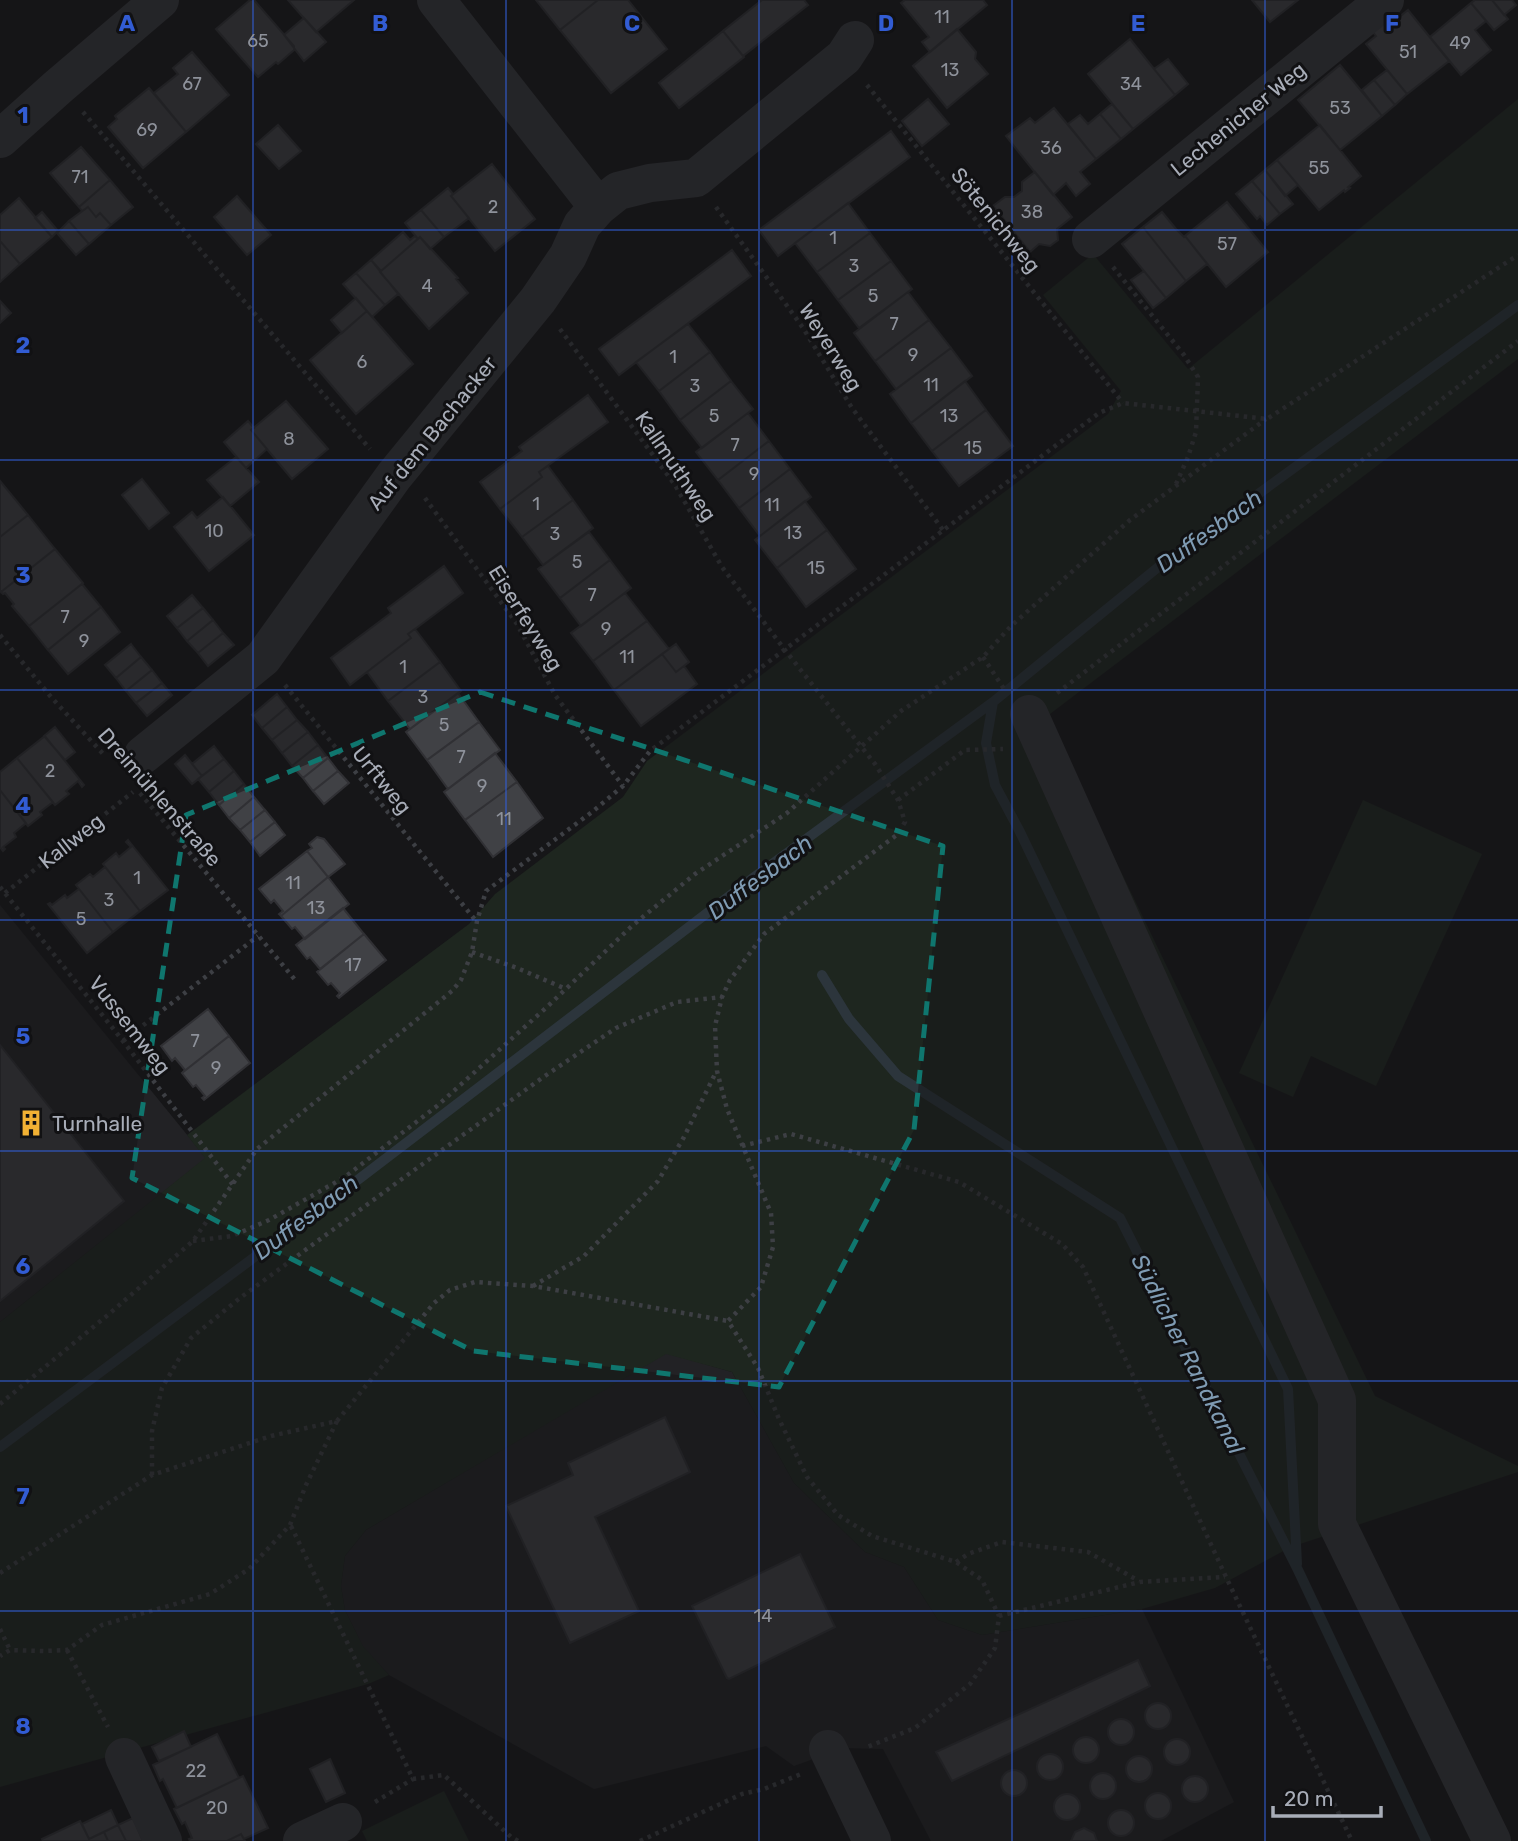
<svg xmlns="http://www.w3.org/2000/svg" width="1518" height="1841" font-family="Rubik,sans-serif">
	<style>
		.built { fill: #222225 }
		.green { fill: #1e261f }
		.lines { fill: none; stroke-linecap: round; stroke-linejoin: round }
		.stream { stroke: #2c353c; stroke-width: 10 }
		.building { fill: #404145; stroke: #303034; stroke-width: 2 }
		.path { stroke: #3d3f44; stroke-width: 4.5; stroke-dasharray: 3.5 5; stroke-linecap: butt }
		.minor { stroke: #37383d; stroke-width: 38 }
		.marked { fill: none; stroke: #0f766e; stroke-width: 5; stroke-dasharray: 14 9; stroke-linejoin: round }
		.grid { fill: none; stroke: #325cd3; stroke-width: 2; stroke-opacity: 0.55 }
		.labels { text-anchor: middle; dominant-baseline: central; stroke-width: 6; stroke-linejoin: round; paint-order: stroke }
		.number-label { font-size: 18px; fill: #8e929b }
		.street-label { font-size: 21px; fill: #a8adb8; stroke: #111113 }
		.poi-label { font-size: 21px; fill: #a8adb8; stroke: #111113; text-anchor: start }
		.water-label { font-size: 23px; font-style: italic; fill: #7f9bb3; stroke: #111113 }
		.grid-label { font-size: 23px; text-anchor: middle; font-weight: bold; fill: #325cd3; stroke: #111113; stroke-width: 6; stroke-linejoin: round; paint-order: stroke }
	</style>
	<rect width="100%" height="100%" fill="#161618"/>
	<path class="built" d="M0 905 206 1158 0 1322Z
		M666 1353 732 1372 794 1483 865 1552 904 1567 938 1620 982 1635 1142 1609 1234 1802 1161 1841H931L883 1749 844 1748 794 1766 766 1746 594 1789 389 1675 363 1647 345 1610 341 1586 345 1556 366 1530Z"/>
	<path class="green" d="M1518 99V359L1046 717 1375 1396 1518 1466V1472L1291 1547 1215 1588 1142 1609 982 1635 938 1620 904 1567 865 1552 794 1483 732 1372 666 1354 366 1530 345 1556 341 1586 345 1610 363 1646 389 1675 368 1684 0 1787V1322L205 1158 187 1135 469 924 495 894 623 797 647 761 1108 414 1121 391 1043 295 1093 254 1188 369Z
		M1363 800 1482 854 1376 1086 1311 1056 1293 1097 1239 1073Z
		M444 1791 469 1841H367L362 1831Z"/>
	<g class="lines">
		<path class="stream" d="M993 702 986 743 995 785 1019 830 1288 1389 1297 1564
			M822 975 849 1019 898 1076 1120 1218 1298 1570 1426 1841
			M0 1447 359 1179 753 878 993 702 1162 564 1518 305"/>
	</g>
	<path class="building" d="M250 0H254L294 46V50L278 64 276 62 258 77 216 29Z
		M288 0H354L316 32Z
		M536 0H598L560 30Z
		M598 0H628L667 49 611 93 560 30Z
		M762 0H804L808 5 743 56 723 31Z
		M905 0H983L987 5 930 52 922 42 929 37 901 3Z
		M1252 0H1298L1270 22Z
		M1475 0H1492L1508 19 1494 30 1471 3Z
		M1492 0H1512L1516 5 1504 15Z
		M1471 3 1486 21 1475 30 1491 50 1461 75 1430 37Z
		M1408 10 1449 61 1407 94 1366 44 1376 36 1372 31 1385 22 1388 26Z
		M304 18 326 42 304 61 284 35Z
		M957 29 976 52 975 59 988 74 947 108 913 66Z
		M723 31 744 57 679 108 659 83Z
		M1130 39 1175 95 1133 129 1088 74Z
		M192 52 229 95 186 132 154 93 178 74 173 68Z
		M1168 59 1188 84 1175 95 1154 69Z
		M1340 65 1382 116 1340 150 1298 100Z
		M1387 70 1407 94 1395 105 1374 80Z
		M1374 80 1395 105 1382 116 1362 90Z
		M149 88 186 132 143 168 108 127 117 119 115 116Z
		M928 99 949 124 922 146 902 121Z
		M1112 104 1133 129 1121 139 1100 114Z
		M1054 108 1096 159 1080 172 1090 184 1076 196 1066 183 1053 195 1006 136 1030 118 1035 123Z
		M1100 114 1121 139 1096 159 1068 124 1080 115 1088 124Z
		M278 125 301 151 279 169 256 144Z
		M1320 125 1361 176 1348 187 1350 188 1345 192 1344 190 1319 210 1277 160Z
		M891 131 910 157 778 256 759 230Z
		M81 147 110 180 79 207 50 173Z
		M1277 160 1298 185 1285 196 1265 170Z
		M492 164 535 219 495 251 451 196Z
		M1265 170 1293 204 1280 214 1252 181Z
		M1035 172 1072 217 1057 229 1058 240 1050 246 1039 244 1030 252 993 206 1005 197H1014L1022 191V182Z
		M110 180 133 207 111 225 100 213 96 217 88 207 82 211 79 207Z
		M1252 181 1280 214 1267 225 1260 216 1257 219 1236 194Z
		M448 188 453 194 451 196 469 218 444 237 421 210Z
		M237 196 271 235 247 255 214 217Z
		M19 198 52 237 20 264 0 241V215Z
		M1227 202 1268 252 1226 287 1185 236Z
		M848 203 870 233 817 272 795 243Z
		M88 207 96 217 100 213 111 225 89 244 69 221Z
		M421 210 444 237 430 249 420 237 418 239 405 223Z
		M42 212 58 231 52 237 35 218Z
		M1162 212 1176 229 1184 237 1185 236 1207 264 1186 281 1143 227Z
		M69 221 89 244 76 255 57 233Z
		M1143 227 1186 281 1166 298 1122 244Z
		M403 232 410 240 415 236 418 239 381 271 371 260Z
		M870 233 891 261 838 300 817 272Z
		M420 237 458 278 456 279 468 293 429 329 380 272Z
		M0 241 20 264 0 282Z
		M732 250 751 276 619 375 599 349Z
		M371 260 398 294 385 305 356 273Z
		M891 261 912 289 859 328 838 300Z
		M1144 271 1166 298 1153 308 1131 280Z
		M356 273 385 305 372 317 343 284Z
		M908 292 929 320 875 361 854 333Z
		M356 298 367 311 342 333 331 320Z
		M0 301 11 313 0 323Z
		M367 311 413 364 356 414 310 360Z
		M929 320 951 348 896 389 875 361Z
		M688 324 710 352 659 391 636 362Z
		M951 348 972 376 911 423 890 394Z
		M710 352 731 381 680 420 659 391Z
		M731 381 753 409 702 448 680 420Z
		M965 381 986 410 932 451 911 423Z
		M588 395 608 422 539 472 542 477 500 509 480 482 522 451 519 447Z
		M286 401 328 449 292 479 251 430Z
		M986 410 1013 446 959 486 932 451Z
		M748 413 769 441 718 480 696 452Z
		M248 421 254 428 251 430 267 449 246 468 224 442Z
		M769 441 790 469 739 508 718 480Z
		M236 457 259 482 230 506 207 480Z
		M548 466 573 500 522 537 500 509 542 477 539 472Z
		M790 469 811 497 760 536 739 508Z
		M142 479 169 513 149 529 122 495Z
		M0 481 28 515 0 537Z
		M223 497 254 535 209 571 174 527 192 512 197 518Z
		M573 500 593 528 543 565 522 537Z
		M805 501 827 530 777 568 755 540Z
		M28 515 55 549 1 592 0 590V537Z
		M827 530 856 569 806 607 777 568Z
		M589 532 610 560 560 598 538 569Z
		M55 549 83 583 29 626 12 606 14 604 5 593 3 594 1 592Z
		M610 560 631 588 581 626 560 598Z
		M444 566 463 593 415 629 408 634 411 638 350 685 331 658 391 613 388 608Z
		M82 584 101 607 48 650 29 626Z
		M625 593 647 621 593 661 571 633Z
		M192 595 203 608 177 628 167 616Z
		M101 607 120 632 68 674 48 650Z
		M203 608 213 620 187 641 177 628Z
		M213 620 223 633 198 653 187 641Z
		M647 621 669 649 614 690 593 661Z
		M415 629 440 662 388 701 367 672 411 638 408 634Z
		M223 633 234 645 208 666 198 653Z
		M131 644 141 657 116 678 105 665Z
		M676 644 689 662 676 672 662 654Z
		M662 654 676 672 684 666 697 684 641 726 614 690Z
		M141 657 152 670 126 691 116 678Z
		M440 662 461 691 410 729 388 701Z
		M152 670 162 683 136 703 126 691Z
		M162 683 172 695 147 716 136 703Z
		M458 693 479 722 427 760 406 732Z
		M277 694 287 707 262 728 252 715Z
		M287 707 297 720 272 740 262 728Z
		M297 720 308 732 282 753 272 740Z
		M479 722 500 750 448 789 427 760Z
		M55 727 75 752 65 760 44 736Z
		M308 732 318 745 292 766 282 753Z
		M45 736 84 785 82 787 78 781 66 791 69 794 55 805 17 758Z
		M318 745 328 758 303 778 292 766Z
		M214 746 224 759 202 776 192 764Z
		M495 753 517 782 465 820 444 792Z
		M185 755 202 776 192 784 175 764Z
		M17 758 53 802 40 812 42 815 28 826 0 790V772Z
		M328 758 338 771 313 791 303 778Z
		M224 759 234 771 209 792 198 779Z
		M234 771 244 784 219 805 209 792Z
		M338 771 349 783 324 804 313 791Z
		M517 782 543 818 493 857 465 820Z
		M244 784 254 797 229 818 219 805Z
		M0 790 26 823 14 833 16 837 3 847 5 849 3 851 0 847Z
		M254 797 265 810 240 830 229 818Z
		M265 810 275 822 250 842 240 830Z
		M275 822 285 835 260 856 250 842Z
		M317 837 324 839 345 864 328 877 307 851 312 848 309 844Z
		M128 840 168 890 140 911 103 864 116 853 119 857 131 847 126 842Z
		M307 851 328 877 281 916 279 914 283 911 274 900 271 903 259 889Z
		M105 867 140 911 113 932 76 885 90 874 93 877Z
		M328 877 349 904 305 939 295 927 292 929 281 916Z
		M79 889 113 932 87 953 48 904 50 903 52 905 65 895 67 898Z
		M343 908 364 934 320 969 310 957 307 959 296 945Z
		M364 934 386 960 339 998 337 996 340 993 331 983 328 985 317 972Z
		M208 1009 229 1036 182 1073 185 1070 175 1058 172 1061 161 1046Z
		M229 1036 250 1063 204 1100 202 1098 205 1096 196 1085 193 1087 182 1073Z
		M0 1045 124 1201 0 1301Z
		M665 1417 690 1472 595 1517 639 1611 570 1643 506 1506 573 1475 568 1463Z
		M800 1554 835 1627 729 1679 727 1678 692 1606Z
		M1138 1660 1150 1686 952 1781 936 1752Z
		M1145 1716a13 13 0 1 1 26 0a13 13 0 1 1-26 0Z
		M1108 1732a13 13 0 1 1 26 0a13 13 0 1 1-26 0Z
		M184 1731 191 1747 159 1761 152 1747Z
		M217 1734 239 1778 177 1808 163 1779 160 1781 153 1765Z
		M1073 1750a13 13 0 1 1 26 0a13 13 0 1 1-26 0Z
		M1164 1752a13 13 0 1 1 26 0a13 13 0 1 1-26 0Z
		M1037 1767a13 13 0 1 1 26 0a13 13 0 1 1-26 0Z
		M1126 1769a13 13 0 1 1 26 0a13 13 0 1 1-26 0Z
		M330 1759 345 1793 326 1802 310 1769Z
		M1001 1783a13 13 0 1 1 26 0a13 13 0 1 1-26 0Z
		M1090 1786a13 13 0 1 1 26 0a13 13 0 1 1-26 0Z
		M1182 1789a13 13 0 1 1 26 0a13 13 0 1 1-26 0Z
		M243 1776 268 1828 244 1839 241 1834 227 1841H190L189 1839 192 1838 185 1822 182 1824 174 1809Z
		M1145 1806a13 13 0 1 1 26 0a13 13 0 1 1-26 0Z
		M1054 1807a13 13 0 1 1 26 0a13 13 0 1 1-26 0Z
		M1108 1823a13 13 0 1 1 26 0a13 13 0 1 1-26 0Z
		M111 1810 118 1825 89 1839 82 1824Z
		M133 1818 143 1841H126L118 1825Z
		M80 1821 90 1841H43L42 1839Z
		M118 1825 126 1841H108L104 1832Z
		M1084 1828 1094 1833 1097 1841H1071L1075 1832Z
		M104 1832 108 1841H90L89 1839Z
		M241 1834 245 1841H227Z"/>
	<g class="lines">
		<path class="path" d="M867 85 1123 403
			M83 112 370 449
			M716 207 803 328 852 408 943 530
			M1113 267 1184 355 1198 377 1196 432 1188 457 1176 484
			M560 329 675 485 722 567 785 650 875 764 898 800 905 822 898 834 764 934 730 980 722 997 715 1026 717 1071 727 1109 771 1213 773 1247 761 1287 728 1321 758 1368 779 1419 807 1477 838 1515 872 1536 956 1562 982 1580 999 1616 995 1648 970 1684 915 1728 867 1747
			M425 498 517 624 555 695 623 786
			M0 635 51 697 105 756
			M983 657 1004 689
			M285 685 476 921
			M1057 693 1518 341
			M140 793 296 981
			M898 800 965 750 1003 749
			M0 887 123 1041 233 1185
			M5 893 133 792
			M472 952 517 968 566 989
			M123 1041 258 936
			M742 1146 791 1134 959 1182 1062 1244 1083 1267 1226 1577 1352 1841
			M193 1241 232 1236 269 1220 345 1177 437 1106 548 1006 633 925 695 874 787 813 901 711 983 657 1011 626 1130 520 1266 419
			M533 1286 584 1256 658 1181 684 1137 716 1072
			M0 1404 109 1314 193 1241 257 1149 452 991 461 980 472 952 477 921 486 891 592 812 623 786 650 751 1099 413 1123 403 1267 419 1518 255
			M337 1421 434 1303 450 1290 475 1282 533 1286 728 1321
			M152 1475V1431L162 1388 191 1338 240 1298 406 1176 542 1078 616 1028 677 1002 722 997
			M291 1526 413 1779 444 1775 511 1837 518 1841
			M956 1562 968 1554 1002 1542 1088 1552 1139 1581
			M0 1573 152 1475 271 1436 337 1421 306 1485 290 1525 249 1569 210 1594 102 1625 67 1650 44 1651 10 1650 0 1656
			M999 1616 1140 1582 1225 1577
			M0 1629 10 1650
			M67 1650 108 1727
			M375 1802 413 1779
			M640 1841 742 1794 764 1789 801 1774"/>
		<path class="minor" d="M436 0 598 207
			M0 139 58 87 160 0
			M1091 239 1385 0
			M1029 714 1337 1400V1524L1492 1841
			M143 755 263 658 394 476 538 300 568 256 582 225 598 207 618 191 650 183 696 178 844 57 855 40
			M828 1749 872 1841
			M124 1757 163 1841
			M302 1841 343 1822"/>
	</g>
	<path d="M0 0H1518V1841H0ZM480 692 943 846 914 1130 779 1387 473 1351 132 1178 186 815Z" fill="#161618" fill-opacity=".55" fill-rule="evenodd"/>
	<path class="marked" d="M480 692 943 846 914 1130 779 1387 473 1351 132 1178 186 815Z"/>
	<path class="grid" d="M253 0V1841M506 0V1841M759 0V1841M1012 0V1841M1265 0V1841M0 230H1518M0 460H1518M0 690H1518M0 920H1518M0 1151H1518M0 1381H1518M0 1611H1518"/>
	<defs>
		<g id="building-bare" transform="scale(2.1)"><path d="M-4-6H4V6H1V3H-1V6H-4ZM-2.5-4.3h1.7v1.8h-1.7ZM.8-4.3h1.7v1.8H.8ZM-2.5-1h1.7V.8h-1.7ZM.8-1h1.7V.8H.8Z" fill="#f2b134" stroke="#111113" stroke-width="2.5" paint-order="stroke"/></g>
	</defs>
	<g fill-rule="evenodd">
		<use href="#building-bare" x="31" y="1123"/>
	</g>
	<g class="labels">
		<g class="number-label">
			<text x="942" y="17">11</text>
			<text x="258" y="41">65</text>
			<text x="1460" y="43">49</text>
			<text x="1408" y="52">51</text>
			<text x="950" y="70">13</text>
			<text x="192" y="84">67</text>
			<text x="1131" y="84">34</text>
			<text x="1340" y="108">53</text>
			<text x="147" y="130">69</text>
			<text x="1051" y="148">36</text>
			<text x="1319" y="168">55</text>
			<text x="80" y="177">71</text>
			<text x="493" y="207">2</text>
			<text x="1032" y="212">38</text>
			<text x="833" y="238">1</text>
			<text x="1227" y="244">57</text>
			<text x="854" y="266">3</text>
			<text x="427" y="286">4</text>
			<text x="873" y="296">5</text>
			<text x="894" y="324">7</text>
			<text x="913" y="355">9</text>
			<text x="673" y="357">1</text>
			<text x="362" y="362">6</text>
			<text x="931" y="385">11</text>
			<text x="695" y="386">3</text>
			<text x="714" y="416">5</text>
			<text x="949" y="416">13</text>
			<text x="289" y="439">8</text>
			<text x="735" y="445">7</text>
			<text x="973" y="448">15</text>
			<text x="754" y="474">9</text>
			<text x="536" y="504">1</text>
			<text x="772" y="505">11</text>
			<text x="214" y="531">10</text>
			<text x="793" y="533">13</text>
			<text x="555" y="534">3</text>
			<text x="577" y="562">5</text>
			<text x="816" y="568">15</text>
			<text x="592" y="595">7</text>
			<text x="65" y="617">7</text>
			<text x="606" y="629">9</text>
			<text x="84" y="641">9</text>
			<text x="627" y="657">11</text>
			<text x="403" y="667">1</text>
			<text x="423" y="697">3</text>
			<text x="444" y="725">5</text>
			<text x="461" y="757">7</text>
			<text x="50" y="771">2</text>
			<text x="482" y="786">9</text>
			<text x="504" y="819">11</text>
			<text x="137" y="878">1</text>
			<text x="293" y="883">11</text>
			<text x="109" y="900">3</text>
			<text x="316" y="908">13</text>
			<text x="81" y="919">5</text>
			<text x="353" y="965">17</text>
			<text x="195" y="1041">7</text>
			<text x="216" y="1068">9</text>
			<text x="763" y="1616">14</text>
			<text x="196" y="1771">22</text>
			<text x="217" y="1808">20</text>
		</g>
		<g class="street-label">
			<text transform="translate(1238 119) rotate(-39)">Lechenicher Weg</text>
			<text transform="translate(996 220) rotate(51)">Sötenichweg</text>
			<text transform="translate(831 347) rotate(58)">Weyerweg</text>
			<text transform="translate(432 433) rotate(-51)">Auf dem Bachacker</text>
			<text transform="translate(676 466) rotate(56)">Kallmuthweg</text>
			<text transform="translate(526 618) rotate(58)">Eiserfeyweg</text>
			<text transform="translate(382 780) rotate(51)">Urftweg</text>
			<text transform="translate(160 797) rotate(49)">Dreimühlenstraße</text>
			<text transform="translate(71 841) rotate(-38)">Kallweg</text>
			<text transform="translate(130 1025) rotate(52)">Vussemweg</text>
		</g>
		<g class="poi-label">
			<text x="52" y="1123">Turnhalle</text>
		</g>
		<g class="water-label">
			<text transform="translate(1209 531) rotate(-36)">Duffesbach</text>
			<text transform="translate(760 877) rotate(-37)">Duffesbach</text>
			<text transform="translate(306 1217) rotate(-37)">Duffesbach</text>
			<text transform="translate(1188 1354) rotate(63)">Südlicher Randkanal</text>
		</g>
	</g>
	<g class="grid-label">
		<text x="127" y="31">A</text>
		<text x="380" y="31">B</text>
		<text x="632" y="31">C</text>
		<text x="886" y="31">D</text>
		<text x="1138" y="31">E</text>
		<text x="1392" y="31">F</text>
		<text x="23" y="123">1</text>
		<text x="23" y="353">2</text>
		<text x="23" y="583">3</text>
		<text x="23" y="813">4</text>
		<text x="23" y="1044">5</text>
		<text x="23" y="1274">6</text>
		<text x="23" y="1504">7</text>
		<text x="23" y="1734">8</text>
	</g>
	<path d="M1273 1806v10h108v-10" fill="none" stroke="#a8adb8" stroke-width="3.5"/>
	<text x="1284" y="1806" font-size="21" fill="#a8adb8" stroke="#111113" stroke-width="5" paint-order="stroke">20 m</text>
</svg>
